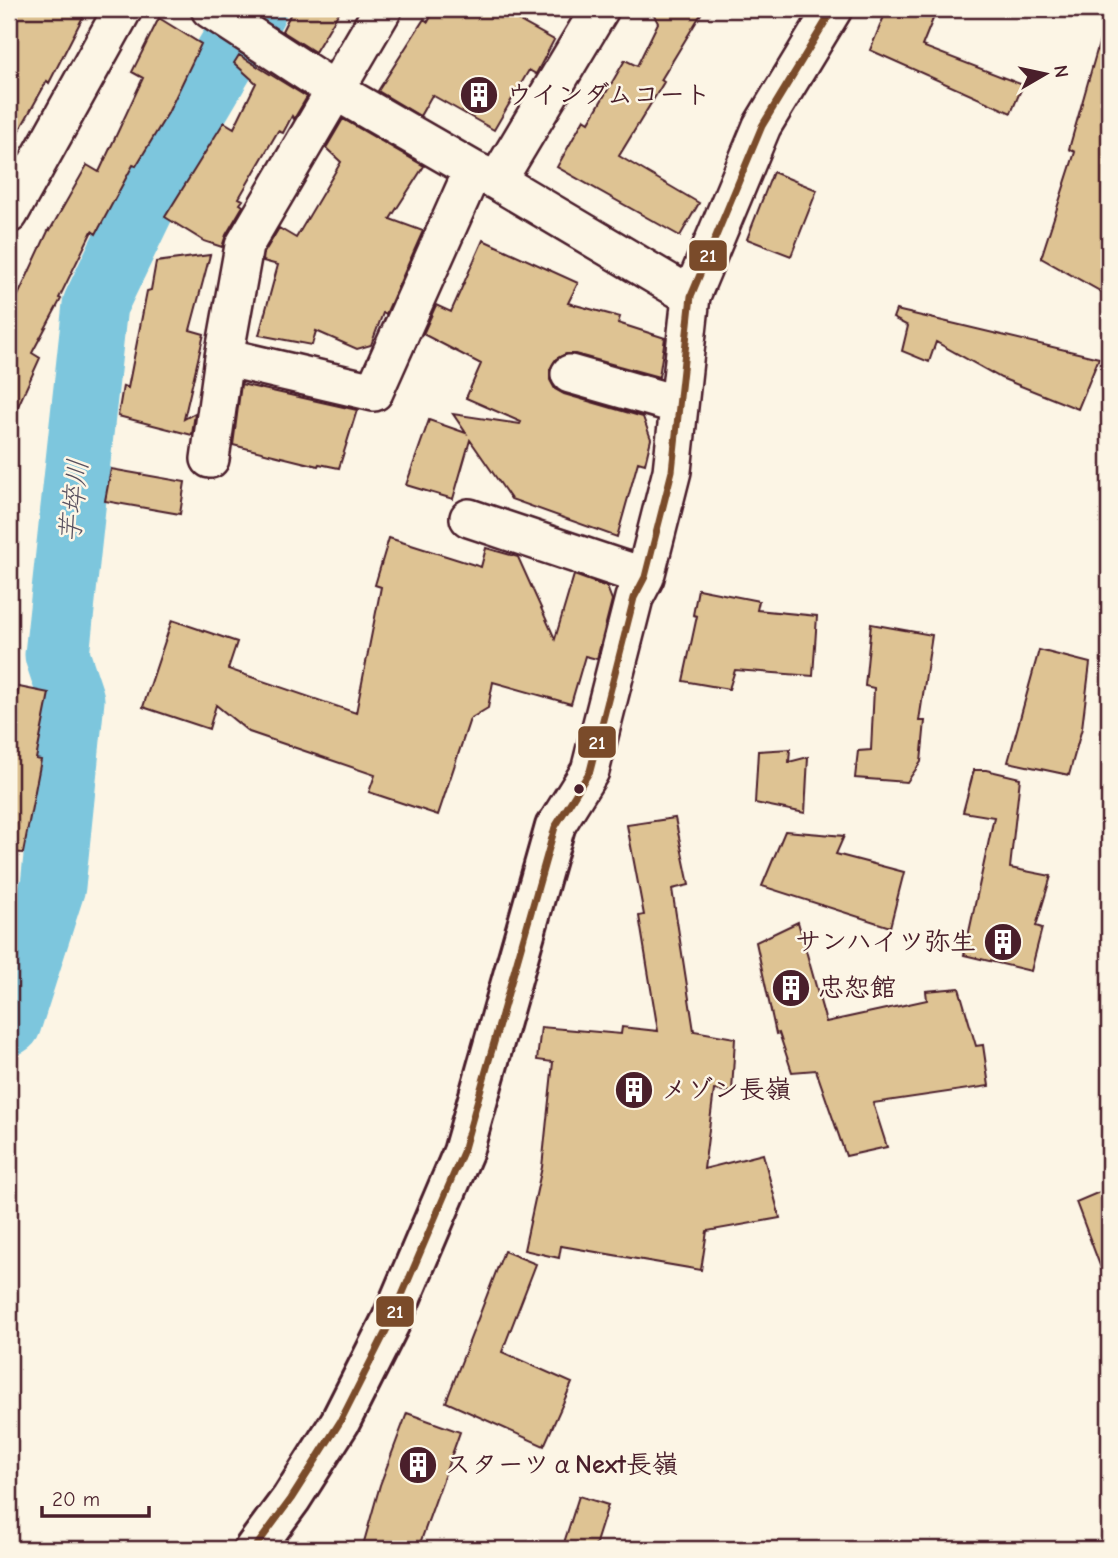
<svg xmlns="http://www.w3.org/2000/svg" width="1118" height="1558" font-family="'Comic Neue','Klee One',sans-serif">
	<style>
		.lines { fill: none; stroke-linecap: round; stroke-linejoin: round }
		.river { stroke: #7dc6dd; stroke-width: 65 }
		.building { fill: #dec393; stroke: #4a1f2b; stroke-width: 2 }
		.street-casing { stroke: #4a1f2b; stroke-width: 42 }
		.secondary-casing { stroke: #4a1f2b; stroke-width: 44 }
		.street { stroke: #fcf5e5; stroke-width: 37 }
		.secondary { stroke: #fcf5e5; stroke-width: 38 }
		.bus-1-casing { stroke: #fcf5e5; stroke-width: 12 }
		.bus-1 { stroke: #7a4b2a; stroke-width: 7 }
		.bus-dot { fill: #4a1f2b; stroke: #fcf5e5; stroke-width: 2.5 }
		.labels { text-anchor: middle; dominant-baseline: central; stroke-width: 5; stroke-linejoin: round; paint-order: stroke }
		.poi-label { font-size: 26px; font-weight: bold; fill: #4a1f2b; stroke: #fcf5e5; text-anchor: start }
		.water-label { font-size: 28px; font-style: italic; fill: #595160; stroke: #fcf5e5 }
		.line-badge { stroke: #fcf5e5; stroke-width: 2.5 }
		.badge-label { font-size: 19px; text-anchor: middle; font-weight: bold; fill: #fff }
	</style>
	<rect width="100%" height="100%" fill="#fcf5e5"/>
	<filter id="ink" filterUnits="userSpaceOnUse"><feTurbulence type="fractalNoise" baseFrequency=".0143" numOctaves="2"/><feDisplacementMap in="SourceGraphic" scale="14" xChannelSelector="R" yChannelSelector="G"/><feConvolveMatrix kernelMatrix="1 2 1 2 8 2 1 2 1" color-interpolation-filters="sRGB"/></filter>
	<g filter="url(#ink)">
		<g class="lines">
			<path class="river" d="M9 1023 53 886 72 700 57 655 95 305 164 162 254 9"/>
		</g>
		<path class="building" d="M9 9H87L49 83 47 81 9 149Z
			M293 9H341L315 52 282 31Z
			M435 9H498L554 40 536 74 529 70 494 130 432 95 420 116 378 91 424 19 428 22Z
			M651 9H704L661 80 664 82 619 156 699 203 680 236 557 167 584 119 589 122 625 60 637 66 658 23Z
			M887 9H937L922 46 1023 85 1011 113 870 50Z
			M159 18 201 44 168 113 136 166 133 165 96 234 92 231 59 298 61 299 32 353 40 358 9 426V315L49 229 50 230 87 165 99 172 143 78 132 72Z
			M1101 36 1109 37V296L1041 258 1075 152 1069 149Z
			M239 55 307 97 294 119 292 116 283 133 278 131 239 198 243 200 240 204 243 206 226 235 222 247 204 241 165 217 224 122 234 128 256 83 234 63Z
			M343 119 424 166 390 219 423 231 386 314 383 313 371 345 357 349 316 331 312 345 259 335 278 265 263 261 264 253 279 228 296 238 341 162 326 148Z
			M773 172 817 190 791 256 747 239Z
			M483 240 578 283 568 303 620 317 618 323 665 338 659 377 575 354H566L556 359 550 369V380L555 389 564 394 643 417 651 439 645 464 638 462 617 537 511 499 470 440 453 499 406 485 429 420 466 433 453 414 520 424 521 422 466 398 481 364 423 334 436 305 451 312Z
			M210 255 190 330 204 334 184 419 195 413 192 435 118 416 123 386 128 388 147 291 151 290 156 262Z
			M896 310 943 321 1099 358 1078 409 1001 378 936 342 929 362 902 351 908 326 893 318Z
			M241 384 357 410 339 468 319 464 318 466 233 445Z
			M111 469 185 482 180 514 105 501Z
			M389 538 481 567 486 548 518 557 555 639 574 575 607 587 612 600 597 659 585 656 571 704 493 682 488 708 470 719 438 815 369 792 375 775 249 732 216 705 209 729 143 707 172 620 237 642 228 669 356 713 381 587 375 585Z
			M698 589 759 601 757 610 817 616 813 676 735 670 729 689 683 681 697 616 693 615Z
			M871 624 932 635 919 721H925L921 762 907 782 855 778 858 751 871 750 874 688 865 686Z
			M1039 650 1090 663 1082 728 1069 775 1008 762Z
			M19 687 49 693 36 759 41 760 23 853 9 852V737Z
			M790 749 789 762 808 757 805 813 755 803 758 751Z
			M974 770H986L1020 778 1010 868 1051 876 1036 926 1042 928 1031 971 964 955 994 817 963 812Z
			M675 818 689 885 672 889 694 1031 735 1038 732 1092 714 1090 704 1169 763 1154 780 1218 707 1231 701 1270 561 1246 559 1258 524 1250 542 1167 553 1062 537 1060 541 1027 621 1034 622 1027 658 1031 639 916 644 915 627 825Z
			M785 831 844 836 836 854 904 872 890 927 762 886Z
			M798 922 826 1022 927 1000 926 991 959 988 976 1046 983 1045 989 1086 873 1103 887 1147 846 1156 816 1070 792 1072 779 1033 776 1034 756 942Z
			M1109 1188V1283L1107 1284 1076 1202Z
			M504 1251 536 1264 502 1352 572 1383 544 1446 446 1402Z
			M407 1413 460 1432 418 1549H362L380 1485Z
			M579 1496 608 1505 594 1549H562Z"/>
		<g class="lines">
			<g class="street-casing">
				<path id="street" d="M210 9 334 90 473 170 497 181 691 296
					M497 181 600 9
					M9 214 123 9
					M224 357 374 392 473 170
					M570 374 679 405
					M210 459 224 357 244 246 383 9
					M469 518 645 577
					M555 827 590 771 634 598 645 577 672 471 691 296 762 126 833 9"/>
			</g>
			<g class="secondary-casing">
				<path id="secondary" d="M254 1549 291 1499 340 1422 391 1321 463 1152 555 827"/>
			</g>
			<use href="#street" class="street"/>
			<use href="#secondary" class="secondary"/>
			<g class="bus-1-casing">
				<path id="bus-1" d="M254 1549 291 1499 340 1422 391 1321 463 1152 555 827 590 771 634 598 645 577 672 471 691 296 762 126 833 9"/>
			</g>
			<use href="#bus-1" class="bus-1"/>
		</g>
	</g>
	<defs>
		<g id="building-disc" transform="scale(2.0125)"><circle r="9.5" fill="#4a1f2b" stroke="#fcf5e5"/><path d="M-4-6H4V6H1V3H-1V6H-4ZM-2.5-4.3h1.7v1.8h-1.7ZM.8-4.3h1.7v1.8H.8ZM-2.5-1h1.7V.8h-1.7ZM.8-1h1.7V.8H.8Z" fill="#fff"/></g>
	</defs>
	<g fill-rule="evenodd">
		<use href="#building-disc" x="479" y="95"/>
		<use href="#building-disc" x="1003" y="942"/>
		<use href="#building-disc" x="791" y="988"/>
		<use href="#building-disc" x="634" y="1090"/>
		<use href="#building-disc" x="418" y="1465"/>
	</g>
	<circle class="bus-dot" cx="579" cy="789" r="6"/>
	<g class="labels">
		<g class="poi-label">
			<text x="506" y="95">ウインダムコート</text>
			<text x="976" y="942" text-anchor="end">サンハイツ弥生</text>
			<text x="818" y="988">忠恕館</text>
			<text x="661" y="1090">メゾン長嶺</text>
			<text x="445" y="1465">スターツαNext長嶺</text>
		</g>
		<g class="water-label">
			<text transform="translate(74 501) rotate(-84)">芋埣川</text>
		</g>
	</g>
	<g class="line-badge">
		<rect x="688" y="239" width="40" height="33" rx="7" fill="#7a4b2a"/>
		<rect x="577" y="725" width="40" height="34" rx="7" fill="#7a4b2a"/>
		<rect x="375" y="1295" width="40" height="33" rx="7" fill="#7a4b2a"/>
	</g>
	<g class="badge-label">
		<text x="708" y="262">21</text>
		<text x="597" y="749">21</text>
		<text x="395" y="1318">21</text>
	</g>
	<rect width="1118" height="1558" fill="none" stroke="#fcf5e5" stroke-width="35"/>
	<rect x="18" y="18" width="1083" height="1523" fill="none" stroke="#4a1f2b" stroke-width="2.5" filter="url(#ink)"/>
	<g transform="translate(1045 74) rotate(81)" stroke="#fcf5e5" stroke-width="5" paint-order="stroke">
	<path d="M0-5L12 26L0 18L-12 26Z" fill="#4a1f2b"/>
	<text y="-10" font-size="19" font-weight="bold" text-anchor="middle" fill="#4a1f2b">N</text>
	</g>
	<path d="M42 1506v10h107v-10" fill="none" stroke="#4a1f2b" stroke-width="3.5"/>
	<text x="52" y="1506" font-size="21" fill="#4a1f2b" stroke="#fcf5e5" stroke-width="5" paint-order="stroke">20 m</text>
</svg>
